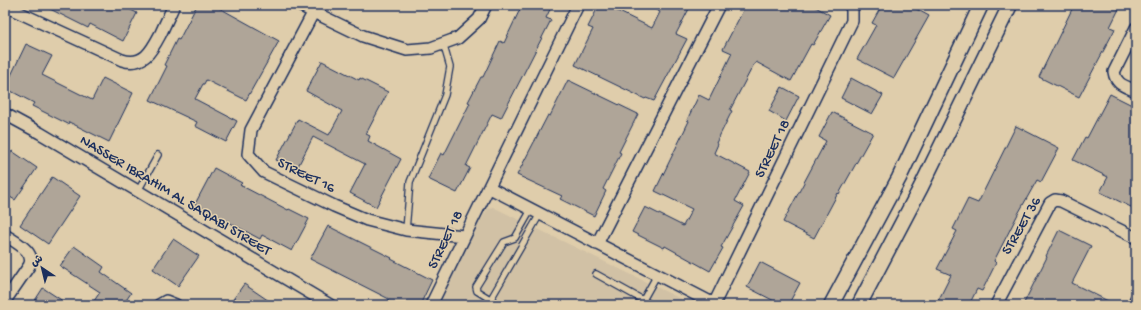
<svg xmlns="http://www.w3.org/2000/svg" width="1141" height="310" font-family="'Gochi Hand','Playpen Sans Arabic',sans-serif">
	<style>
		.built { fill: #d1c1a5 }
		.building { fill: #afa598; stroke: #1b2f5e }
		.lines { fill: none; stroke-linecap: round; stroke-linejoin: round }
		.service-casing { stroke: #1b2f5e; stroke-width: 8 }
		.minor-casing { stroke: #1b2f5e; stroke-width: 14 }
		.tertiary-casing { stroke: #1b2f5e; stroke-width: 17 }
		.service { stroke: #dfcdab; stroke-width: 5.5 }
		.minor { stroke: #dfcdab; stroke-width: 11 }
		.tertiary { stroke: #dfcdab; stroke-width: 14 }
		.labels { text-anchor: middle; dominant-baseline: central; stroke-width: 3; stroke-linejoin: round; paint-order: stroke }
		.street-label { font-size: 15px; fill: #1b2f5e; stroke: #dfcdab }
	</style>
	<rect width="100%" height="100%" fill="#dfcdab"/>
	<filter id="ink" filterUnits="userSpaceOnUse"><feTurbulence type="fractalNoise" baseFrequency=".025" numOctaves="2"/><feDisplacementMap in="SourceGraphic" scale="8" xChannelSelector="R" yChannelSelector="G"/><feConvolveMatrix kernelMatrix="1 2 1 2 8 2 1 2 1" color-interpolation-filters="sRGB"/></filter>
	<g filter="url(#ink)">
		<path class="built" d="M493 207 693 305H433L488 208Z"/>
		<path class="building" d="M42 5H121L137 13 123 41 90 24 88 28Z
			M197 5H214L279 41 246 100 206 80 204 84H203L195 99 237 121 226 142 195 126 197 122 150 100 167 66 164 65 177 39 179 40Z
			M522 5H552L546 18 551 20 501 118 492 114 466 166 470 168 457 193 428 179 441 153 444 155 470 103 468 102 481 77H483L500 41 504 43Z
			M599 5H605L652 28 660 12 646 5H691L676 34 687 39 654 101 646 98 645 99 575 65 593 29 588 27Z
			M746 5H812L830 15 813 45 811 44 791 81 756 62 755 64H754L730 110 732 111 716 143 718 144 714 153 750 172 735 201 744 206 721 247 723 248 710 271 665 246 664 248 632 232 645 207 683 226 692 209 655 191 689 121 687 120 699 95 709 100 732 53 723 49Z
			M882 5H909L929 16 894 78 857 59 876 25 872 23Z
			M1074 5H1121L1110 27 1115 29 1079 97 1039 77Z
			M26 44 52 56 42 75 92 100 103 78 133 93 109 142 69 122 68 124 32 106 34 103 5 88Z
			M322 61 359 80 360 78 388 92 366 134 370 136 368 141 401 159 376 207 350 193 365 164 313 137 296 170 276 160 298 119 329 135 342 111 306 91Z
			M851 78 883 95 872 114 841 98Z
			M568 80 638 114 619 152 621 153 603 189 606 191 594 216 560 199 562 196 517 175 548 115 550 116Z
			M782 87 799 96 786 121 769 111Z
			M1110 94 1136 107V202L1133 208 1100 192 1108 177 1073 160 1085 137 1087 138Z
			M832 112 873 133 839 194 838 193 814 238 783 222 826 141 819 137Z
			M1016 126 1059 148 1041 182 1037 180 1018 214 994 261 996 263 982 291 977 289 969 305H936L951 275 937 269 957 231 953 229 968 199 978 203Z
			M12 151 37 168 15 200 5 194V162Z
			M214 168 242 183 240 185 288 210 289 209 309 219 292 251 262 235 260 239 195 204Z
			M52 177 80 196 48 244 20 225Z
			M328 226 392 258 391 259 432 280 420 305H386L389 299 310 259Z
			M1059 230 1091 246 1072 283 1116 305H1023L1047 257 1046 256Z
			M173 239 199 256 178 286 153 269Z
			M74 246 104 267 101 272 131 293 123 305H99L94 301 100 292 60 266Z
			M760 262 800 283 788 305H782L747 287Z
			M244 284 275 305H229Z
			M43 288 69 305H32Z"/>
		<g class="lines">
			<g class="service-casing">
				<path id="service" d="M138 191 158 155
					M531 210 515 238 504 242 476 287 477 291 490 299 492 297 540 214
					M406 230 410 182 445 95 450 67 443 43
					M596 274 652 305
					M643 300 657 275"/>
			</g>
			<g class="minor-casing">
				<path id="minor" d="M299 5 363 36 407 50 431 48 458 38 479 19 486 5
					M5 6 122 60C144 67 152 50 161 33 165 24 170 14 174 5
					M313 13 251 130 248 154 264 172 334 206 367 220 406 230 464 236
					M1136 28 1114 72C1116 85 1125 86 1136 91
					M5 114 40 133 330 305
					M490 188 716 305
					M5 235C15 242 37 252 29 266L5 301
					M597 244 719 5
					M714 304 852 21V10L850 5
					M159 305 166 301 176 305
					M431 305 578 5
					M996 305 1050 203 1055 200 1061 201 1136 238
					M1133 305 1136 299"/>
			</g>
			<g class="tertiary-casing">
				<path id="tertiary" d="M831 305 899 178 981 5
					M859 305 921 187 1010 5"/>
			</g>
			<use href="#service" class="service"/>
			<use href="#minor" class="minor"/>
			<use href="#tertiary" class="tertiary"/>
		</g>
	</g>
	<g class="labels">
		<g class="street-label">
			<text transform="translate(773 149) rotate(-64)">STREET 18</text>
			<text transform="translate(306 176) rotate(26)">STREET 16</text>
			<text transform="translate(175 196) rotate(31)">NASSER IBRAHIM AL SAQABI STREET</text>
			<text transform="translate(1022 226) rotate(-60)">STREET 36</text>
			<text transform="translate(446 240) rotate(-64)">STREET 18</text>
		</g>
	</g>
	<rect width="1141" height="310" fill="none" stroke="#dfcdab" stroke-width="20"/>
	<rect x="10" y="10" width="1121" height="290" fill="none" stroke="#1b2f5e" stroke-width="1.5" filter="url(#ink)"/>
	<g transform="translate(42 268) rotate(325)" stroke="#dfcdab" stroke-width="3" paint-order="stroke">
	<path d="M0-3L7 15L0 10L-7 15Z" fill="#1b2f5e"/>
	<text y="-6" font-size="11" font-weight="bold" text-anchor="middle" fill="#1b2f5e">ش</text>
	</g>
</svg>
